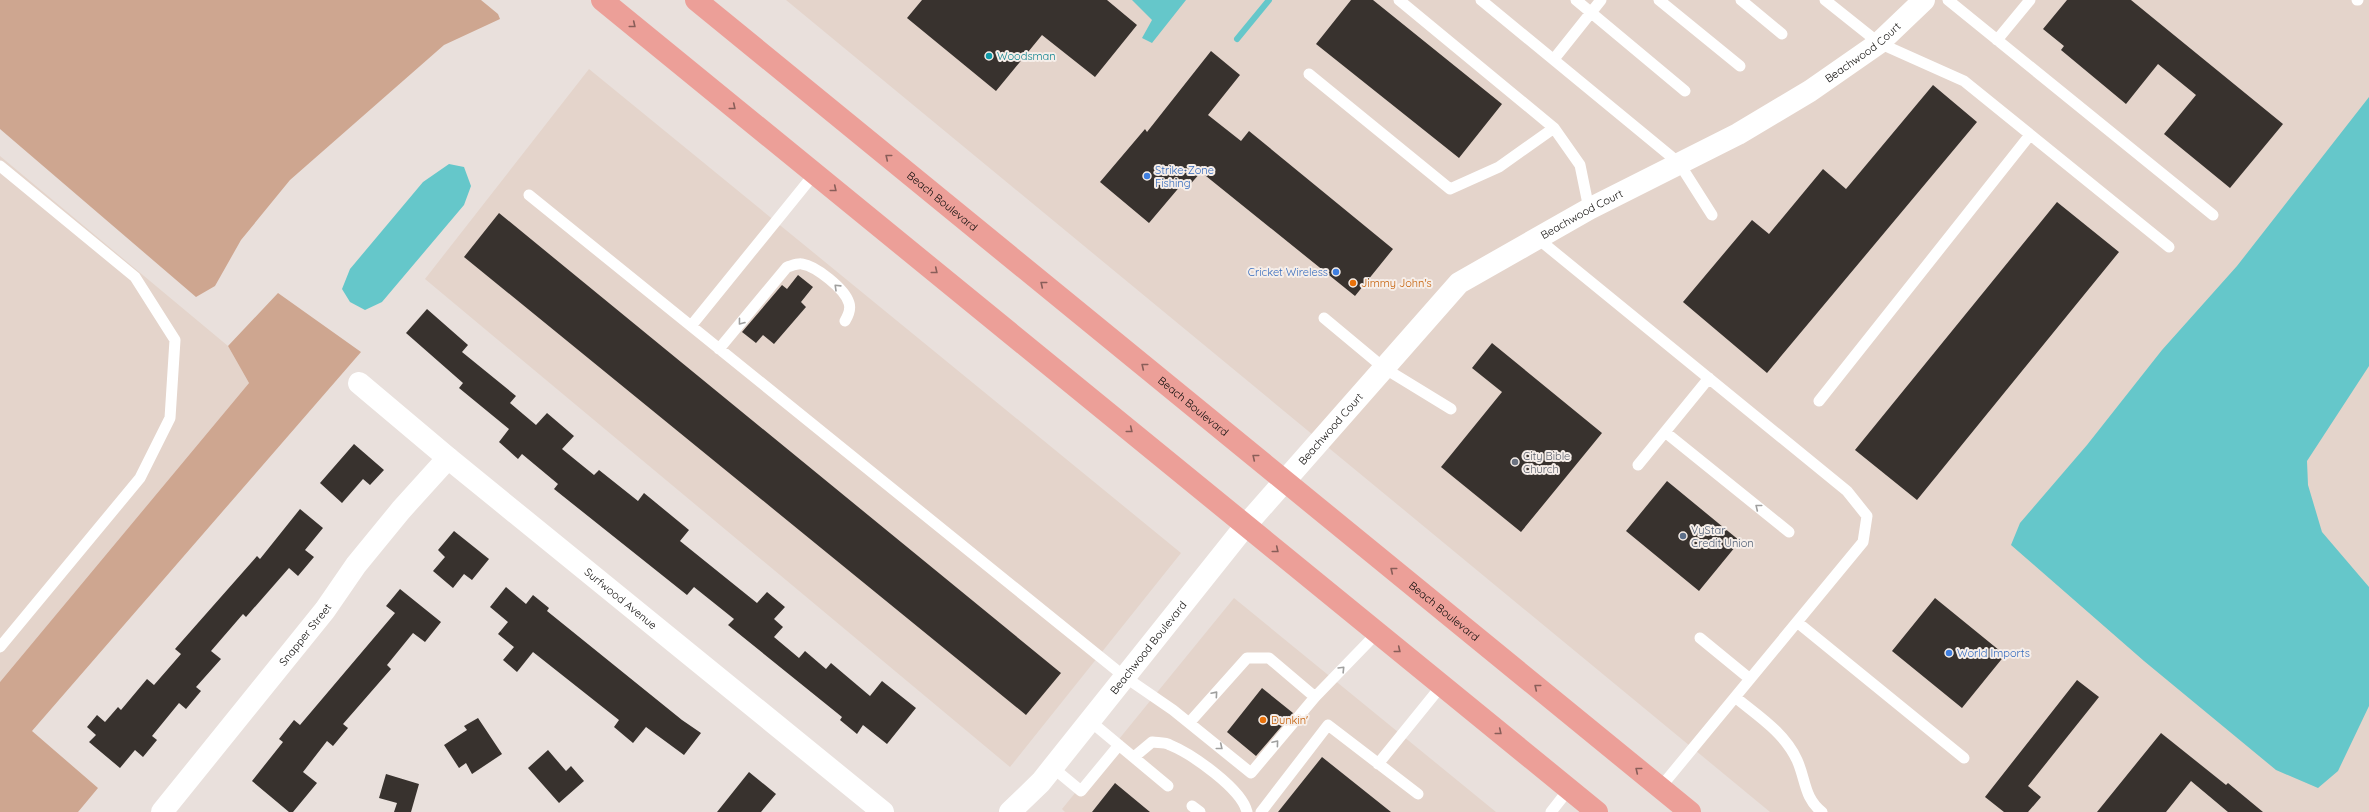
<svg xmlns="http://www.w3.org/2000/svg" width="2369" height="812" font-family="Quicksand,sans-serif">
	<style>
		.built { fill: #e4d4cb }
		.green { fill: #cea690 }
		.water { fill: #65c7ca }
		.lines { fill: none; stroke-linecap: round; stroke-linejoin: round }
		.stream { stroke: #65c7ca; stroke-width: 6 }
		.building { fill: #38322e }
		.service { stroke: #fff; stroke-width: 11 }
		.minor { stroke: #fff; stroke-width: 22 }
		.trunk { stroke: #ec9f98; stroke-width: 22 }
		.oneway { stroke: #895e59 }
		.oneway2 { stroke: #9f9f9e }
		.culture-dot { fill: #0f9aa8; stroke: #f6eee9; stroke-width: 1.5 }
		.shop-dot { fill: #3f7fe0; stroke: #f6eee9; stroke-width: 1.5 }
		.food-dot { fill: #e8710a; stroke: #f6eee9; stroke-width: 1.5 }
		.worship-dot { fill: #6b7280; stroke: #f6eee9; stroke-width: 1.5 }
		.service-dot { fill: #5c6f8a; stroke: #f6eee9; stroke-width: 1.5 }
		.labels { text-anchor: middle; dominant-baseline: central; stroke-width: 4; stroke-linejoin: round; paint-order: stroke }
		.street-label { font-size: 11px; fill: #100e0c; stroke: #f6eee9 }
		.culture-label { font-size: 11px; fill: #0d838f; stroke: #f6eee9; text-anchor: start }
		.shop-label { font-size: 11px; fill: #366cbe; stroke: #f6eee9; text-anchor: start }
		.food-label { font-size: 11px; fill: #c56008; stroke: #f6eee9; text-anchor: start }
		.worship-label { font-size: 11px; fill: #5b616d; stroke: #f6eee9; text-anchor: start }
		.service-label { font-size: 11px; fill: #4e5e75; stroke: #f6eee9; text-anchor: start }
	</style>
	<rect width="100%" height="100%" fill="#e9e0dc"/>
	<path class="built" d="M786 0H2369V812H1770Z
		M589 69 1181 553 1010 767 425 279Z
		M0 156 228 346 249 383 0 682Z
		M1234 598 1496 812H1065L1062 809Z"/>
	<path class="green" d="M0 0H481L498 14 500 19 444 45 290 180 241 240 215 286 196 297 0 129Z
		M278 293 361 352 32 731 98 788 78 812H0V682L249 383 228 346Z"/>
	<path class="water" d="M1132 0H1186L1152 43 1142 38 1152 20Z
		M2369 97V366L2307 461 2308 485 2322 532 2369 587V706L2338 771 2318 788 2276 770 2144 661 2011 545 2020 523 2087 445 2162 350 2237 266Z
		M449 164 464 167 471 186 464 205 382 302 365 310 350 302 342 289 350 269 423 182Z"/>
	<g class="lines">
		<path class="stream" d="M1237 39 1269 0"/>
	</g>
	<path class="building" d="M922 0H1107L1137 25 1095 77 1042 35 996 91 907 18Z
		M1351 0H1373L1502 104 1459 158 1316 44Z
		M2067 0H2131L2283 124 2230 188 2164 134 2196 95 2158 64 2126 104 2061 50 2064 46 2043 29Z
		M1211 51 1240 75 1208 115 1241 141 1249 131 1393 249 1355 296 1201 172 1187 188 1182 184 1149 223 1100 182 1145 129 1147 132Z
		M1933 85 1977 122 1767 373 1683 302 1752 220 1769 234 1823 169 1846 189Z
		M2057 202 2119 252 1917 500 1855 450Z
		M499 213 1061 673 1026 715 464 257Z
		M798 275 813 287 801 302 806 307 774 344 763 335 756 343 742 332 782 285 787 289Z
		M427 309 468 345 462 352 516 396 510 403 536 425 547 413 574 436 562 449 594 475 599 470 638 501 644 493 689 530 680 541 757 603 767 592 785 607 774 619 783 627 774 637 799 658 805 651 826 669 831 663 870 696 882 681 916 708 887 744 863 725 857 734 840 720 842 717 728 625 734 619 694 587 687 595 554 489 558 484 522 454 518 459 499 442 509 429 459 388 463 383 406 333Z
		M1492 343 1602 433 1521 532 1441 467 1502 392 1472 368Z
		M354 444 384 470 370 485 363 479 342 503 320 483Z
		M1667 481 1740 541 1699 591 1626 531Z
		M300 509 323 528 305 550 314 557 298 576 289 568 246 617 243 614 211 651 221 659 196 687 201 691 186 709 179 703 152 736 157 740 143 757 135 750 120 768 89 742 96 735 87 727 97 715 105 722 118 707 121 710 147 679 154 685 181 654 175 649 257 556 260 559Z
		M454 531 489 559 472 580 464 574 453 588 433 571 445 557 438 550Z
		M506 587 526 604 533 595 549 608 547 611 682 720 701 733 684 755 646 727 633 743 614 727 619 720 533 652 517 672 503 660 514 647 498 634 508 622 490 607Z
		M400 589 441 622 425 642 413 633 387 665 391 669 343 724 348 728 333 746 327 741 303 772 317 783 293 812H289L252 781 283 742 279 739 294 720 300 725 395 613 386 606Z
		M1935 598 2005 655 1962 708 1892 651Z
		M2077 680 2099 697 2028 786 2041 797 2028 812H2004L1985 797Z
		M1262 688 1293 713 1256 756 1227 732Z
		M478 718 502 754 472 774 466 763 459 768 444 745 467 730 464 726Z
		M2161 733 2226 785 2228 783 2263 812H2228L2191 781 2166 812H2097Z
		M548 750 566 771 571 766 584 781 559 803 528 768Z
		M1322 757 1391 812H1278Z
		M749 772 776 794 761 812H717Z
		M386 774 419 784 411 812H394L397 803 379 798Z
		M1115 783 1150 812H1092Z"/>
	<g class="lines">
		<path class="service" d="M1399 0 1554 128 1580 165 1589 209
			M1481 0 1679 163 1712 215
			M1576 0 1685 91
			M1659 0 1740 66
			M1741 0 1782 34
			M1825 0 1879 43 1964 81 2169 247
			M1948 0 2213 215
			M2357 0H2358
			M1997 40 2030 0
			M1554 59 1601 0
			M1309 74 1450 189 1499 167 1554 128
			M0 166 135 277 175 340 170 418 140 478 0 647
			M529 195 1125 677 1173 710 1251 773 1315 697 1377 633
			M1537 238 1847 491 1867 516 1863 542 1660 788
			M1324 318 1384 368 1451 409
			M691 326 815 173
			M719 349 787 267C791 266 798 263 802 264 816 266 845 289 849 303 851 309 848 316 845 321
			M1819 401 2030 135
			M1665 432 1789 532
			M1638 465 1709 378
			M1797 622 1964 758
			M1700 638 1750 679
			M1735 697C1758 716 1784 732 1797 760 1806 780 1804 798 1822 812
			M1090 721 1168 786
			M1189 723 1247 658H1269L1315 697
			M1134 757 1152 742C1158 743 1165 742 1170 745 1192 754 1242 789 1247 812
			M1378 764 1442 685
			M1052 767 1081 791 1119 745
			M1192 806 1200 812
			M1261 812 1328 725 1418 794
			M1551 812 1569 789"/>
		<g class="minor">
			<path id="s1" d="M359 383 448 458 883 812"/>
			<path id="s2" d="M162 812 325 610 356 565 401 510 448 458"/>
			<path id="s3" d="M1010 812 1041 782 1246 525 1459 283 1589 209 1738 134 1810 91 1879 43 1924 0"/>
		</g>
		<g class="trunk">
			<path d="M602 0 1597 812"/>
			<path id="s4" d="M696 0 1690 812"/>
		</g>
	</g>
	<defs><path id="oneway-chevron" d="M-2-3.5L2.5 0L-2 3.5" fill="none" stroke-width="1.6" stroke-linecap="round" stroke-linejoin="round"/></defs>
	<g class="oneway">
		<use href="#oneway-chevron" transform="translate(633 25) rotate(39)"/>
		<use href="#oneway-chevron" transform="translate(733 107) rotate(39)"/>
		<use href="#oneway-chevron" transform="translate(888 157) rotate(-141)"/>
		<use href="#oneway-chevron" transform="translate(834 189) rotate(39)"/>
		<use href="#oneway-chevron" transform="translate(935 271) rotate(39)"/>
		<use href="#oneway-chevron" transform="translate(1043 284) rotate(-141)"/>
		<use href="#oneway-chevron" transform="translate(1144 366) rotate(-141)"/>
		<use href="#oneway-chevron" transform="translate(1130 430) rotate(39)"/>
		<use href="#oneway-chevron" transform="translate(1255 457) rotate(-141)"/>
		<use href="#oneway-chevron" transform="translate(1276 550) rotate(39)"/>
		<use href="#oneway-chevron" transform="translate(1393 570) rotate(-141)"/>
		<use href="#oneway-chevron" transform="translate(1398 650) rotate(39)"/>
		<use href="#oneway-chevron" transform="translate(1537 687) rotate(-141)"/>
		<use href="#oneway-chevron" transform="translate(1499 732) rotate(39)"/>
		<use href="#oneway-chevron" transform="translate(1638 770) rotate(-141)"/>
	</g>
	<g class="oneway2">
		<use href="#oneway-chevron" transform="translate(837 287) rotate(-136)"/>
		<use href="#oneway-chevron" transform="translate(741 322) rotate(128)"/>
		<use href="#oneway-chevron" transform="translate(1758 507) rotate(-141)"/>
		<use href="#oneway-chevron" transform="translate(1342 669) rotate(-46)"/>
		<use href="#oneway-chevron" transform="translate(1215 694) rotate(-49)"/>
		<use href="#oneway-chevron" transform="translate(1276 743) rotate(-50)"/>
		<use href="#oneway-chevron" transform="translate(1220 747) rotate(39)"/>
	</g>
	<circle class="culture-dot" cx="989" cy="56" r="4"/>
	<g class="shop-dot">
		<circle cx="1147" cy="176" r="4"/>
		<circle cx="1336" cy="272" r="4"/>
		<circle cx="1949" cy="653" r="4"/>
	</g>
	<g class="food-dot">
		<circle cx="1353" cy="283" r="4"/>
		<circle cx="1263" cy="720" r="4"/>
	</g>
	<circle class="worship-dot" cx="1515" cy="462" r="4"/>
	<circle class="service-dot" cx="1683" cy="536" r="4"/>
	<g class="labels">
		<g class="street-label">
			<text stroke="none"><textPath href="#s3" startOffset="1160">Beachwood Court</textPath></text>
			<text stroke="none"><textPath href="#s4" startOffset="318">Beach Boulevard</textPath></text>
			<text stroke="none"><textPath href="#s3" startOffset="835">Beachwood Court</textPath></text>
			<text stroke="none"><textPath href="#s4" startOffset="642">Beach Boulevard</textPath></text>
			<text stroke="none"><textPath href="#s3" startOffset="500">Beachwood Court</textPath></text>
			<text stroke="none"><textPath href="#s1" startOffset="339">Surfwood Avenue</textPath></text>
			<text stroke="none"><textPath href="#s4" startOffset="966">Beach Boulevard</textPath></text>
			<text stroke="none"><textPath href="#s2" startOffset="228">Snapper Street</textPath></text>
			<text stroke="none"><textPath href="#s3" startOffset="215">Beachwood Boulevard</textPath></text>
		</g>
		<g class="culture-label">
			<text x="997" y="56">Woodsman</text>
		</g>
		<g class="shop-label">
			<text x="1155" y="170">Strike-Zone<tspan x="1155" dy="13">Fishing</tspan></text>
			<text x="1328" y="272" text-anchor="end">Cricket Wireless</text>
			<text x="1957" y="653">World Imports</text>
		</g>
		<g class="food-label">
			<text x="1361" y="283">Jimmy John's</text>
			<text x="1271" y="720">Dunkin'</text>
		</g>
		<g class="worship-label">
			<text x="1523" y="456">City Bible<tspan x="1523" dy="13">Church</tspan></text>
		</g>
		<g class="service-label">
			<text x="1691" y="530">VyStar<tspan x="1691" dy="13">Credit Union</tspan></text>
		</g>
	</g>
</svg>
